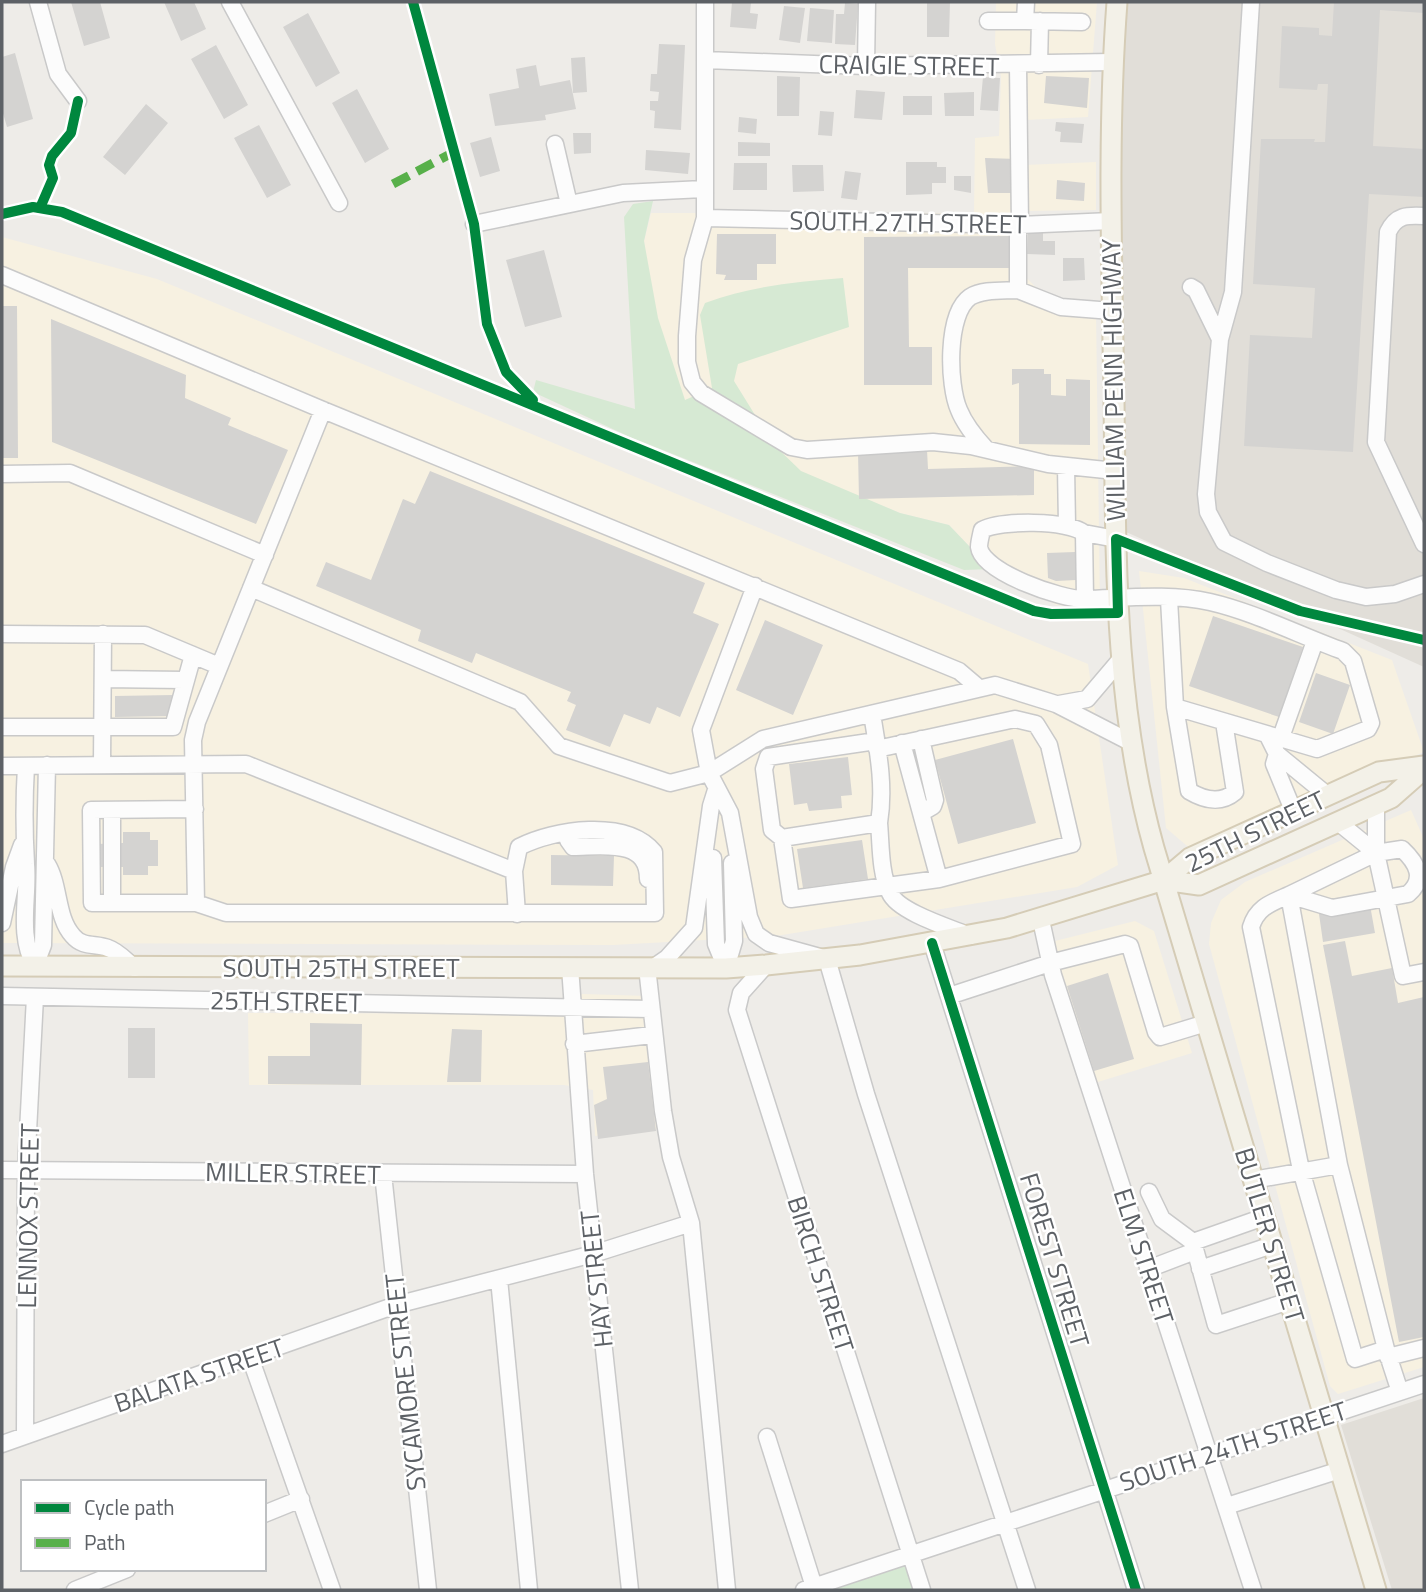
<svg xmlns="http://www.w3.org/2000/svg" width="1426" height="1592" font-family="'Titillium Web',sans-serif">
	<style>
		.commercial { fill: #f7f1e1 }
		.education { fill: #e1ded8 }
		.green { fill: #d6e9d3 }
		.building { fill: #d4d3d1 }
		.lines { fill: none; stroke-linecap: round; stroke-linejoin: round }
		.minor-casing { stroke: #c9c9c9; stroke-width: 19 }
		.major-casing { stroke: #d5ccb6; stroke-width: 23 }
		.minor { stroke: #fcfcfc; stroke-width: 16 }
		.major { stroke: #f3f1e8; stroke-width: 19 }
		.quiet { stroke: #58b04a; stroke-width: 9; stroke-dasharray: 18 9; stroke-linecap: butt }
		.cycleway-casing { stroke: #fff; stroke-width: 15 }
		.cycleway { stroke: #00873e; stroke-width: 10 }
		.labels { text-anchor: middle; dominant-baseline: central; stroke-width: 5; stroke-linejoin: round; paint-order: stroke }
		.street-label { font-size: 26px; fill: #5d6166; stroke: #fff }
	</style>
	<rect width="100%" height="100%" fill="#eeece8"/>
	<path class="commercial" d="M996 2H1097L1088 117 1026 120 1024 165 1096 162V210L1026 211 1017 268 1052 304 1096 311 1100 608 1056 605 991 569 949 525 900 513 665 419 644 241 651 213H974L975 138 999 136 1001 77 995 44Z
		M2 237 157 279 1088 664 1118 865 1077 887 776 936 613 945 2 943Z
		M1139 571 1184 578 1392 660 1424 752 1193 851 1166 828Z
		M1411 810 1424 839V1367L1338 1394 1330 1386 1209 944 1211 923 1221 900 1245 882Z
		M1135 921 1154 931 1192 1053 1085 1086 1043 944Z
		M582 994 649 996 663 1128 595 1136 593 1090 564 1085H249L248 1013 561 1014Z"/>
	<path class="education" d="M1127 2H1424V667L1124 531 1121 64Z
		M1424 1398V1590H1392L1341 1425Z"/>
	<path class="green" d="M653 201 644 241 658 318 685 400 712 388 700 315 705 303C750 286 796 282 843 278L849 327 738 364 734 381 773 444 801 471 900 513 949 525 991 569 964 570 630 437 533 392 536 380 635 409 624 217 633 204Z
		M910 1553 922 1590H815Z"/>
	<path class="building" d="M71 2H100L110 38 84 46Z
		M164 2H194L206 29 181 41Z
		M732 2H751L750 13 758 14 756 29 730 27Z
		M927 2H950L949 37H927Z
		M1334 2H1424V13L1380 10 1373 146 1424 149V197L1369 194 1353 452 1244 446 1250 335 1312 338 1315 288 1253 284 1261 139H1315L1314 142H1325L1328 84H1318L1317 90 1279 88 1282 26 1319 28V35L1332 36Z
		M845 3 858 4 855 45 835 44 836 14H844Z
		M784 6 805 8 800 43 779 40Z
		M810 8 834 10 832 43 807 41Z
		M308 13 340 73 316 87 283 27Z
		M659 44 685 45 681 130 654 128 655 111 650 110V101H658L659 92 650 91 651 74H657Z
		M216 45 248 105 224 119 191 59Z
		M15 53 33 119 7 127 2 110V57Z
		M585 57 587 92 573 93 571 58Z
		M536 65 540 86 570 80 576 109 545 115 546 120 495 126 489 94 519 88 516 69Z
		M777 76 800 77 799 116H777Z
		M1046 76 1089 78 1087 108 1044 103Z
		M983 77 1000 78 998 111 980 110Z
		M357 89 389 149 365 163 332 103Z
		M856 90 885 92 882 120 854 118Z
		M974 92V116H945L944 93Z
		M903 96H932V115H903Z
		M146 104 168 123 125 175 103 157Z
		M820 111 834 112 832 136 818 135Z
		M739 117 757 119 756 134 738 132Z
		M1056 122 1084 124 1082 143 1060 142 1061 132 1055 131Z
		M259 125 291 185 267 198 234 138Z
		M573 133H591V153L574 154Z
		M491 137 500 171 480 177 470 143Z
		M738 142 770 143V156H738Z
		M646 150 690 153 688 174 645 170Z
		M985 158 1018 159 1017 193H988Z
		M906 162H937V167H946V183H932V194L906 195Z
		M734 163H767V190H733Z
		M792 165H823L824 191 793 192Z
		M845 171 861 173 857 200 841 198Z
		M954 176H971V193L954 190Z
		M1057 180 1085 183 1084 201 1056 199Z
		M1028 231H1043V241H1055V255L1027 254Z
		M717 234H776V264H757V280H724L726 275 716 274Z
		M1010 236V268H908L909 347H932V385H864V237Z
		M544 250 562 317 525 327 506 260Z
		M1063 258H1084L1085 280 1063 281Z
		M2 306H17L18 458H2Z
		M51 319 186 375 185 398 231 418 228 425 288 450 256 524 52 442Z
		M1012 369H1044V374H1051V395L1066 396V379L1090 380V445L1019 444V383L1012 385Z
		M927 450 928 469 1034 466V495L859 499 858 452Z
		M430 471 705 583 693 613 719 624 680 717 657 707 650 724 624 714 610 747 566 730 576 705 567 701 571 692 476 653 472 663 418 641 421 630 316 586 326 562 371 580 403 499 415 504Z
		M1075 552 1076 580 1056 581 1048 578 1047 553Z
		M1213 616 1303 647 1279 717 1189 686Z
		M765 620 823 645 793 715 736 690Z
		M1316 673 1350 685 1333 734 1299 722Z
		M173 695 174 716 115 717V696Z
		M1013 739 1036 823 958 844 935 760Z
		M848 757 852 795 841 796 842 808 809 811 807 803 794 805 789 764Z
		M123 832H150V840H158V866H148V875H123V867H98V844L123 843Z
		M862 840 868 879 803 888 797 849Z
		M551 855 614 856 613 886 551 885Z
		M1370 905 1375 933 1323 942 1319 914Z
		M1345 941 1352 976 1392 968 1398 1003 1424 997V1337L1399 1342 1323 945Z
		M1108 973 1134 1059 1094 1071 1067 986Z
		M310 1023 362 1024 361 1085 268 1084V1056H310Z
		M128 1028H155V1078H128Z
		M452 1029 482 1030 481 1082H447Z
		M648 1062 656 1131 598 1139 594 1105 607 1099 603 1067Z"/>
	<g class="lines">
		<g class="minor-casing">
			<path id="minor" d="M38 2 58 74 78 101
				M230 2 339 203
				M705 2V218L693 260 687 336V362L692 382 701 393 791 447 807 450 933 442 971 446 1048 464 1115 471
				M1026 2 1025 21 1082 22
				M1251 2 1233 292 1220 339 1206 494 1208 512 1224 542 1267 563 1336 590 1366 597 1395 594 1424 584
				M988 21H1025
				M705 60 866 66 1112 62
				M1039 65 1040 21
				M866 66 867 2
				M1018 66 1020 225
				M555 144 569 204
				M1424 216C1407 215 1396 215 1388 232L1376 442 1424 544
				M705 218 1020 225 1111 221
				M474 224 623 193 703 189
				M2 275 323 410 959 671 979 688
				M1191 287 1196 290 1220 339
				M1018 290 1061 307 1112 311
				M323 410 197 722 193 740 196 903 226 913H655L654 852C626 818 554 829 519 847L514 871 517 914
				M986 449C975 437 965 425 959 410 948 385 946 314 970 297 983 289 1003 291 1018 290V225
				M1066 467 1067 525
				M2 474 70 473 265 555
				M1084 533C1067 520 1001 520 982 530 981 535 979 542 979 547 982 572 1062 600 1085 599
				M1116 539 1084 533 1085 599C1125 598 1170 593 1210 602 1254 612 1301 636 1343 651L1353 661 1371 723 1368 729 1317 749 1175 707 1169 599
				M755 586 701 730 709 773 730 813 749 917 756 934 769 943 827 959 866 1094 1027 1590
				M251 588 520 702 559 746 670 783 709 773 763 739 995 685 1056 704 1130 742
				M2 634 145 635 219 666
				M103 679 184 680
				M1059 704 1087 699 1121 659
				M1175 707 1189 791C1204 800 1221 804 1235 792L1224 722
				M872 714C878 751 885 786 879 823L782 838 772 830 764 769 768 757 876 741
				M2 727H173L193 655
				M1268 736 1277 754 1327 795
				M921 739 935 800 933 806 921 813
				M1280 740 1315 641
				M902 743 939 879
				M1277 754 1274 764 1293 810
				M102 764 103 634
				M2 766 246 764 514 871
				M26 766C24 799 24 831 26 864 29 897 17 935 35 966
				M1376 804V853L1403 976 1424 972
				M195 809 91 810 92 903H196
				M112 810V903
				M1338 822 1376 853
				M879 823C881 845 880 874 890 893 898 912 951 928 970 936
				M568 833V840L573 847C602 847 648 838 648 879
				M782 838 791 899 939 879 1072 844 1049 745 1036 724 1015 719 877 749
				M713 858 716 944 726 968
				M47 864C60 885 56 918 73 936 83 948 96 943 108 948 118 951 127 962 135 968
				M1041 920 1053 975 1253 1590
				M2 923 14 867 22 845
				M932 943 1136 1590
				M766 965 741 993 737 1010 922 1590
				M35 966 43 945 47 765
				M570 967 585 1174 630 1590
				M647 967 663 1111 671 1157 691 1223 727 1590
				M654 967 667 958 694 928 711 806 716 790
				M726 968 734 941 732 863
				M2 996 650 1009
				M949 996 1050 963 1125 944 1130 946 1156 1032 1160 1037 1206 1023
				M574 1044 652 1035
				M2 1170 585 1174
				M383 1174 428 1590
				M1253 1180 1339 1165
				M1149 1192 1162 1219 1193 1242
				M1264 1217 1193 1242 1216 1325 1289 1301
				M1148 1269 1195 1251
				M1200 1269 1272 1245
				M499 1279 529 1590
				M1386 1349 1355 1359 1301 1170 1251 927C1257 907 1271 903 1289 895L1332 908 1408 894C1426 879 1417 863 1402 849L1376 853 1289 895 1339 1165 1386 1349 1400 1392
				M250 1357 332 1590
				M1388 1357 1424 1348
				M25 1435 26 1170 35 997
				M767 1437 815 1590
				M2 1444 396 1305 593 1254 691 1223
				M1233 1504 1340 1470
				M264 1514 301 1499
				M75 1590 127 1569
				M804 1590 1424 1384"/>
		</g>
		<g class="major-casing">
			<path id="major" d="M1117 2C1107 134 1112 267 1114 400 1116 551 1113 702 1154 848L1376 1590
				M1164 880 1199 885 1391 798 1424 769
				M2 966 726 968 766 965 860 955 1007 928 1164 880 1190 858 1379 772 1424 766"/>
		</g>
		<use href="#minor" class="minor"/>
		<use href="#major" class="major"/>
		<path class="quiet" d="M393 184 454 152"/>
		<g class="cycleway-casing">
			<path id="cycleway" d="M413 2 474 224 487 324 506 372 533 400
				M40 208 53 178 49 165 52 156 71 133 78 101
				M2 214 33 207 62 212 1034 611 1051 614 1118 613 1116 539 1300 611 1424 640
				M932 943 1136 1590"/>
		</g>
		<use href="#cycleway" class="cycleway"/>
	</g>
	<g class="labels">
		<g class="street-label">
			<text transform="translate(909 65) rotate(1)">CRAIGIE STREET</text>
			<text transform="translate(908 222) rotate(1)">SOUTH 27TH STREET</text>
			<text transform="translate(1113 380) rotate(-91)">WILLIAM PENN HIGHWAY</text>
			<text transform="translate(1255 831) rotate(-26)">25TH STREET</text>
			<text x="341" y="967">SOUTH 25TH STREET</text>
			<text transform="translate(286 1001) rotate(1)">25TH STREET</text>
			<text transform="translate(293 1173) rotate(1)">MILLER STREET</text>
			<text transform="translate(28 1216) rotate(-89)">LENNOX STREET</text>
			<text transform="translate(1270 1235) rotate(73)">BUTLER STREET</text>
			<text transform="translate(1144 1256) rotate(72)">ELM STREET</text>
			<text transform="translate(1055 1260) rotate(73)">FOREST STREET</text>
			<text transform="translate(821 1274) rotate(72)">BIRCH STREET</text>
			<text transform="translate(596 1279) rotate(-96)">HAY STREET</text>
			<text transform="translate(199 1375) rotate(-19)">BALATA STREET</text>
			<text transform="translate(405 1382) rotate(-96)">SYCAMORE STREET</text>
			<text transform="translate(1233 1446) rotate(-18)">SOUTH 24TH STREET</text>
		</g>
	</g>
	<rect width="1426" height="1592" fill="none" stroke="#5d6166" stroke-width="7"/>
	<rect x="21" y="1480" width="245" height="91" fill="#ffffff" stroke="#bec0c2" stroke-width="2"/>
	<rect x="35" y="1503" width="35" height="10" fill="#00873e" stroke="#bec0c2" stroke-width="2"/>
	<text x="84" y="1515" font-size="21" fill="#5d6166">Cycle path</text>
	<rect x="35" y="1538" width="35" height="10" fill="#58b04a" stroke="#bec0c2" stroke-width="2"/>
	<text x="84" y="1550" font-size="21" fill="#5d6166">Path</text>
</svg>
